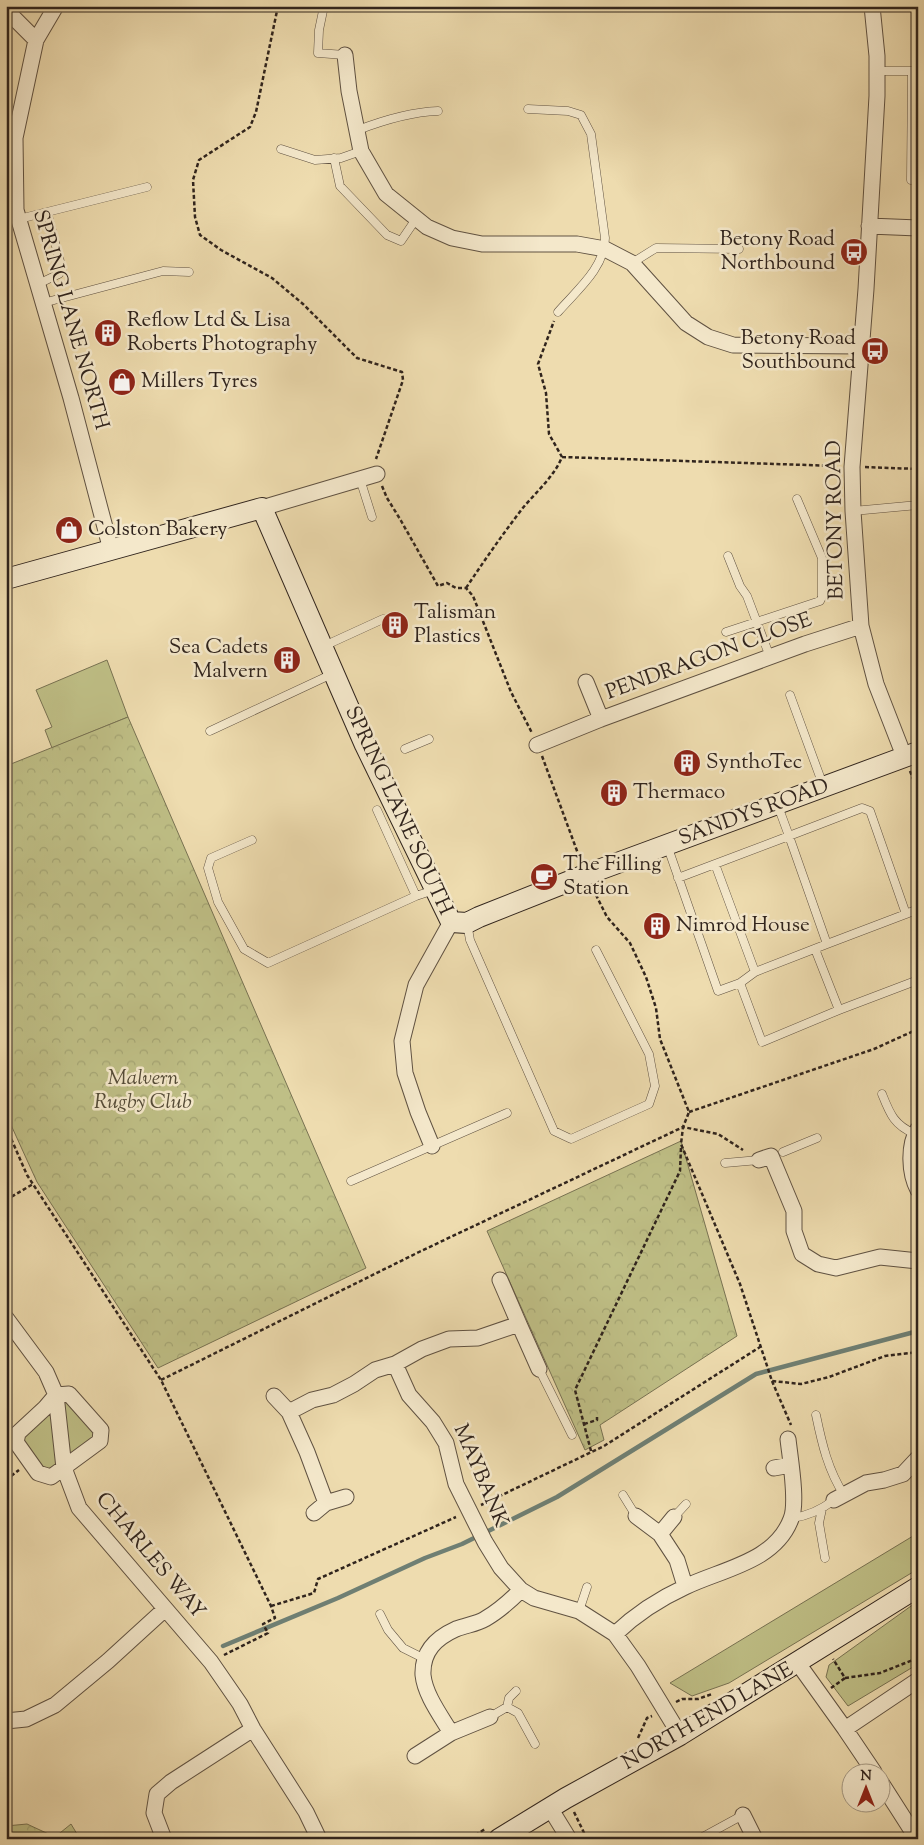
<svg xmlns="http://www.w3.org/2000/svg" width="924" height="1845" font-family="'Sorts Mill Goudy',serif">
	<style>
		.grass { fill: #bfbf86; stroke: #787252 }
		.park { fill: url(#park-crowns); stroke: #787252 }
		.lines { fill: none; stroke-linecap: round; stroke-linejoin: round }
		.stream { stroke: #6f7f73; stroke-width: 4.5 }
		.lane-casing { stroke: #605242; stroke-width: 9 }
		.street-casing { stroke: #605242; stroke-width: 17 }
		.secondary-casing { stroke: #30241d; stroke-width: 22 }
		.path { stroke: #30241d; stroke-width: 2.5; stroke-dasharray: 4 2.5; stroke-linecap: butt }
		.lane { stroke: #f4e8cb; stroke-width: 8 }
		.street { stroke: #f4e8cb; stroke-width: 15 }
		.secondary { stroke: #f4e8cb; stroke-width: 20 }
		.labels { text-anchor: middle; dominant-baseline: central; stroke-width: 5; stroke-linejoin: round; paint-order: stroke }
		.poi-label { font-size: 21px; fill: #30241d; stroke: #f4e8cb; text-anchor: start }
		.street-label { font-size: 21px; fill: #30241d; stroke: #f4e8cb }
		.park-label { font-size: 21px; font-style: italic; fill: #544b37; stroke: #f4e8cb }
	</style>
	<defs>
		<pattern id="park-crowns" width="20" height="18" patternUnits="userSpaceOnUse" patternTransform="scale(1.25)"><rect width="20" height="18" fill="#bfbf86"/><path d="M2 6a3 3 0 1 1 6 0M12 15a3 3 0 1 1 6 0" fill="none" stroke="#a4a473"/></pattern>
	</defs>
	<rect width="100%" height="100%" fill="#eedcaf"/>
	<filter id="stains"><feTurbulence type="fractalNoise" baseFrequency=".004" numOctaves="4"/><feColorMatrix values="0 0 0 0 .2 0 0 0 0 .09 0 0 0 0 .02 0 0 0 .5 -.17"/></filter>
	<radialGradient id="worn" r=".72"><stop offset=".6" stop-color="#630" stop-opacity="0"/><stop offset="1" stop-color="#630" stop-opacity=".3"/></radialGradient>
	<path class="grass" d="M107 660 128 717 52 748 45 730 52 727 36 690Z
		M63 1398 96 1434 73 1456 69 1453Z
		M49 1414H51L58 1462 53 1469 43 1468 23 1445 22 1437Z
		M918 1533V1569L729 1683 692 1696 670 1683Z
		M918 1601V1664L848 1706 826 1677 829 1665Z"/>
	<path class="park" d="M128 717 366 1268 158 1368 37 1182 6 1114V766Z
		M681 1141 737 1336 600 1425 604 1440 585 1450 487 1231Z
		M27 1824 55 1837 71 1824 80 1839H6V1826Z"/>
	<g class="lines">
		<path class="stream" d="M223 1646 338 1598 425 1558 462 1544 557 1497 756 1374 918 1331"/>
		<g class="lane-casing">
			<path id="lane" d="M324 6 319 30 318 53 345 55
				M877 71H918
				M528 109 568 111 581 115 591 134 605 238C605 268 576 291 558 312
				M358 130C384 120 410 112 438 111
				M281 149 315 160 341 158 361 151
				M334 158 340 186 387 235 401 241 416 219
				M911 180 912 71
				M19 219 147 187
				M632 263 656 248 739 249
				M38 284 59 274 62 269 47 212
				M43 303 163 271 189 272
				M360 479 372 517
				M853 511 918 505
				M728 556 740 586 747 596 770 657
				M726 632 820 601 822 597V558L797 499
				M324 646 383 619
				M790 695 823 785
				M210 731 332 674
				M405 749 429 739
				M778 806 789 836 862 808 870 811 906 914 827 944
				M377 810 416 896
				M252 840 211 858 208 868 218 902 244 949 268 963 416 896 434 890
				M667 845 718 991 740 983 755 972 827 944 789 836 715 864
				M678 878 715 864 755 972
				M906 914 918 909
				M467 923 470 940 554 1131 571 1139 649 1104 655 1086 649 1054 596 950
				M740 983 762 1042 839 1010 815 949
				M839 1010 918 980
				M882 1094C890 1114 894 1125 915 1134
				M783 1152 817 1138
				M725 1163 759 1160
				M351 1181 507 1113
				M539 1369 572 1435
				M816 1415C822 1444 828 1470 844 1495
				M623 1495 636 1516
				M822 1509 819 1523 825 1558
				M674 1517 686 1504
				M792 1518C808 1516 821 1510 834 1500
				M579 1611 587 1587
				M380 1614 388 1630 403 1648 425 1659
				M507 1707 518 1713 535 1744
				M490 1717 507 1707 509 1698 516 1691
				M699 1839 743 1815"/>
		</g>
		<g class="street-casing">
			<path id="street" d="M56 6 36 40 15 138 16 210 71 398 111 550
				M872 6 877 56V96L866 289 852 467 853 511 861 626 876 684 904 756
				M6 10 36 40
				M345 55 349 91 361 151 386 194 427 227 452 238 482 244H577L605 249 632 263 686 323 708 337 733 345 861 346
				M869 226 918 228
				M262 508 377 474
				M586 682 601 719
				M537 745 601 719 805 644 861 626
				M918 1129C908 1145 909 1173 918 1190
				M432 1146 418 1112 405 1073 402 1041 416 985 451 922
				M759 1160 771 1156 794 1211V1231L802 1254 818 1264 836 1268 880 1257 918 1261
				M500 1280 519 1324
				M6 1318 46 1372 56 1395 64 1468 79 1508 211 1662 240 1704 253 1729 306 1812 319 1839
				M395 1364 409 1395 433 1422 446 1443 456 1484 485 1542 501 1568 521 1590 534 1598 579 1611 615 1634 638 1666 680 1735
				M69 1394 101 1430 100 1441 51 1477 38 1473 16 1442 18 1433 45 1408 56 1395Z
				M274 1396 289 1412
				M774 1468 791 1465
				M834 1500 866 1483 884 1480 903 1474 918 1458
				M326 1503 346 1497
				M314 1513 326 1503 307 1452 289 1412 312 1400 333 1395 354 1384 375 1370 395 1364 422 1349 449 1339 478 1338 519 1324 539 1369
				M636 1516 660 1534 677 1560 685 1586
				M660 1534 674 1517
				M615 1634C636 1614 659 1599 685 1587 722 1569 775 1562 791 1519 798 1503 790 1458 788 1439
				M797 1662 845 1729 874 1772
				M6 1721 26 1719 55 1705 108 1661 165 1609
				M845 1729 918 1680
				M451 1733 490 1717
				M415 1756 451 1733C441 1716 425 1695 423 1675 422 1651 436 1638 456 1629 466 1625 477 1624 485 1619 499 1611 510 1601 521 1590
				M882 1784 912 1831 915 1839
				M550 1808 569 1839
				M743 1815 755 1839
				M164 1839 154 1813 157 1794 171 1782 253 1729"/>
		</g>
		<g class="secondary-casing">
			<path id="secondary" d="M6 579 262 508 365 745 451 922 467 923 479 917 585 875 918 752
				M499 1839 566 1798 680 1735 918 1587"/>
		</g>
		<path class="path" d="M278 6 256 112 250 127 199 160 193 180 195 217 200 235 221 250 272 278 303 304 357 358 402 372 403 380 376 459
			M562 457 837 466
			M865 467 918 469
			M382 486 387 498 400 519 438 586 447 583 456 588H466L473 596 511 692 532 733
			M466 588C484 561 502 535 522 509 535 493 554 477 562 457L549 434 546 393 538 364 554 321
			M542 756 580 859
			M910 771 918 791
			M593 889 607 917 630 943 646 977 656 1008 660 1039 689 1112 683 1127 718 1134 743 1150
			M689 1112 874 1049 918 1029
			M6 1127 27 1175 161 1380 271 1606 275 1618 263 1624 268 1633 224 1655
			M6 1200 33 1184
			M161 1380 419 1252 683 1127 681 1144 740 1284 772 1381 801 1384 829 1377 885 1356 918 1352
			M772 1381 791 1425
			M584 1424 597 1420V1417
			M591 1451 575 1390 680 1171 681 1147
			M6 1480 19 1470
			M481 1505 604 1446 760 1347
			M271 1606 314 1593 318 1579 456 1517
			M845 1678 880 1673 918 1658
			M831 1688 845 1678 833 1659
			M676 1702 682 1699H698L712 1694
			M638 1738 647 1718 652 1716
			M574 1812 587 1839
			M470 1839 485 1829"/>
		<use href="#lane" class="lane"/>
		<use href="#street" class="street"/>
		<use href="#secondary" class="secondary"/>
	</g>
	<defs>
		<g id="bus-disc" transform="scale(1.4375)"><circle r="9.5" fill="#8f2418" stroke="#f4e8cb"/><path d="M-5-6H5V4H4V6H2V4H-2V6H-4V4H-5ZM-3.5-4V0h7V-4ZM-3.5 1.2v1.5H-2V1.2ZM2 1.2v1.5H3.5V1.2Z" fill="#fff"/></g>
		<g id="building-disc" transform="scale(1.4375)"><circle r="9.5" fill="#8f2418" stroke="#f4e8cb"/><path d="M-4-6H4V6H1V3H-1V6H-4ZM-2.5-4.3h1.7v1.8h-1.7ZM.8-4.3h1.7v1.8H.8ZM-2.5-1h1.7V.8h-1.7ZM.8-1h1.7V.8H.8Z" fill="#fff"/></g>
		<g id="shop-disc" transform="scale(1.4375)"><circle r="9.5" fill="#8f2418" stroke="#f4e8cb"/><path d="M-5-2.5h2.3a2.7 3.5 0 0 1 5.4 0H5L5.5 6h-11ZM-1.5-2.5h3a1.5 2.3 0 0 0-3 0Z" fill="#fff"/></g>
		<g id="cafe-disc" transform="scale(1.4375)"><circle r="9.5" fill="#8f2418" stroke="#f4e8cb"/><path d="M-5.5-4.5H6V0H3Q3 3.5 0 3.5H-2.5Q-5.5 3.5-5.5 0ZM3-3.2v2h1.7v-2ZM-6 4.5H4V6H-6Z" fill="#fff"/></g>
	</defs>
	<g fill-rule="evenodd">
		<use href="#bus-disc" x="854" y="252"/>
		<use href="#building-disc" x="108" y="333"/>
		<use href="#bus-disc" x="875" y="351"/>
		<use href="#shop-disc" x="122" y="382"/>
		<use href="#shop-disc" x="69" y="530"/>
		<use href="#building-disc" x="395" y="625"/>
		<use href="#building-disc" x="287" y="660"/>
		<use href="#building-disc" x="687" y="763"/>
		<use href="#building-disc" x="614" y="793"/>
		<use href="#cafe-disc" x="544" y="877"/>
		<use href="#building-disc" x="657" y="926"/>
	</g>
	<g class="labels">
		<g class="poi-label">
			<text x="835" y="240" text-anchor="end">Betony Road<tspan x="835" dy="24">Northbound</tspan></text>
			<text x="127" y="321">Reflow Ltd &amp; Lisa<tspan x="127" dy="24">Roberts Photography</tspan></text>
			<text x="856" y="339" text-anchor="end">Betony Road<tspan x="856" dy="24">Southbound</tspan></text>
			<text x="141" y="382">Millers Tyres</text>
			<text x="88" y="530">Colston Bakery</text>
			<text x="414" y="613">Talisman<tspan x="414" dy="24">Plastics</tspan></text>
			<text x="268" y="648" text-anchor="end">Sea Cadets<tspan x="268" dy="24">Malvern</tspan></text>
			<text x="706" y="763">SynthoTec</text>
			<text x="633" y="793">Thermaco</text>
			<text x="563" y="865">The Filling<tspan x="563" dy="24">Station</tspan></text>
			<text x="676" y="926">Nimrod House</text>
		</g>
		<g class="street-label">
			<text transform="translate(70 320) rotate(74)">SPRING LANE NORTH</text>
			<text transform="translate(836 520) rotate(-91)">BETONY ROAD</text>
			<text transform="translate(709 657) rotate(-20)">PENDRAGON CLOSE</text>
			<text transform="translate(398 811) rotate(65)">SPRING LANE SOUTH</text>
			<text transform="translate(754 813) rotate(-20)">SANDYS ROAD</text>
			<text transform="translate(480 1476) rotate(67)">MAYBANK</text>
			<text transform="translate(150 1556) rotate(50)">CHARLES WAY</text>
			<text transform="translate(708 1717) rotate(-30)">NORTH END LANE</text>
		</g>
		<g class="park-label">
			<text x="143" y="1079">Malvern<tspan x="143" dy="24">Rugby Club</tspan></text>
		</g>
	</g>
	<rect width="924" height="1845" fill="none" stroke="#eedcaf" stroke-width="25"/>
	<rect x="8" y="8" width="909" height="1830" fill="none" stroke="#30241d" stroke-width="2.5"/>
	<rect x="12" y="12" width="899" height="1820" fill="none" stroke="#30241d"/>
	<g transform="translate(866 1788)"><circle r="24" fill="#f4e8cb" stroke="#a69a85"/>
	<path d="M0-4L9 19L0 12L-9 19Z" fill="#8f2418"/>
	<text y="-8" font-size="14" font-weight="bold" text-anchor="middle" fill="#30241d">N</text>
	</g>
	<rect width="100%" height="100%" filter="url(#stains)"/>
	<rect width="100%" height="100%" fill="url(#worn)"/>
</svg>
